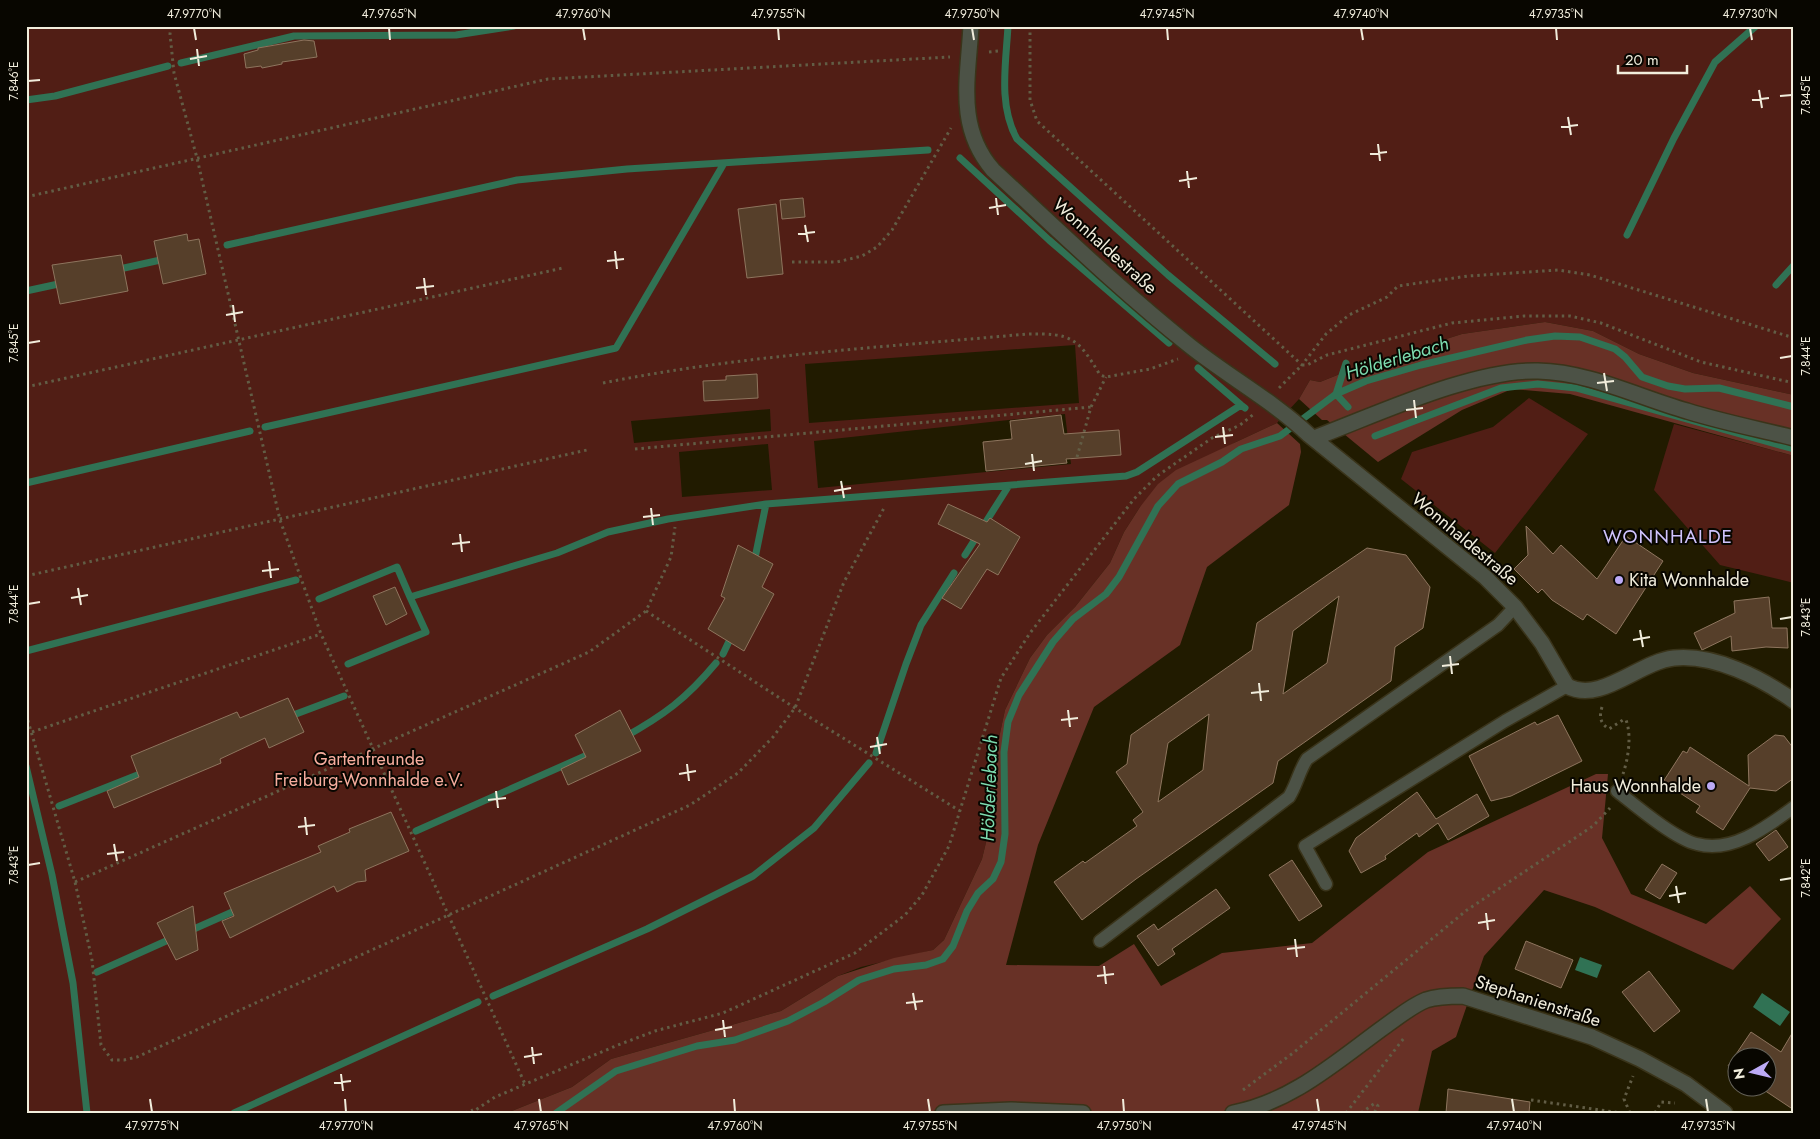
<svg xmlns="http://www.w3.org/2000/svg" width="1820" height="1139" font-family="Jost,sans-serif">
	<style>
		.green { fill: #511e15; fill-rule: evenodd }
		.forest { fill: #683126 }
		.water { fill: #307254 }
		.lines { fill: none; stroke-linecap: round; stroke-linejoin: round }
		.stream { stroke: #307254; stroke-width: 7 }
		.building { fill: #563f2a; stroke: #8e755e; fill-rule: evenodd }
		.service-casing { stroke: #3a341a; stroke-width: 15 }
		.minor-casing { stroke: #3a341a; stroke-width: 18 }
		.path { stroke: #625d45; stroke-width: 3; stroke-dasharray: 2.5 4; stroke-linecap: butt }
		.service { stroke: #4c5246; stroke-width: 12 }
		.minor { stroke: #4c5246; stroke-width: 15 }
		.ticks { fill: none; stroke: #f1eddc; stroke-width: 2 }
		.poi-dot { fill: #bcaaf6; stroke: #080600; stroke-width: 2 }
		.labels { text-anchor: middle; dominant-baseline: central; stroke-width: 4; stroke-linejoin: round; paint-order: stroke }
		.street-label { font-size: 18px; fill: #f1eddc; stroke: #080600 }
		.poi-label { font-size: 18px; fill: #f1eddc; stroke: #080600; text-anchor: start }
		.park-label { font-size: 18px; fill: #f7ad9e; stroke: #080600 }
		.water-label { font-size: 19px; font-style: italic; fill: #7ddcaf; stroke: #080600 }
		.neighbourhood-label { font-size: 19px; letter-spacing: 1px; fill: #d0c3fc; stroke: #080600 }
		.neatline { fill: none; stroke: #f1eddc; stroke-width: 2 }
		.ticks-label { font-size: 12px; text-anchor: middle; fill: #f1eddc }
	</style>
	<rect width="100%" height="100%" fill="#211b00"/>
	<path class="green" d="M26 26H1794V395L1693 373 1639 354 1593 331 1545 322 1462 334 1355 368 1320 382 1310 380 1299 399 1277 423 1234 443 1140 507 1124 532 1110 563 1075 607 1047 635 1030 658 1005 710 990 780V826L982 859 944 940 933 950 861 967 838 976 781 1011 611 1059 572 1087 507 1113H26ZM1075 345 1079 403 809 423 805 364ZM770 409 771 431 634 443 631 421ZM1065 414 1071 464 818 488 814 441ZM768 444 772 490 682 497 679 452Z
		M1529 398 1588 434 1495 553 1401 479 1412 452 1493 427Z
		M1674 424 1794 456V583L1720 565 1654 490Z"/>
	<path class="forest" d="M1545 322 1593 331 1639 354 1693 373 1794 395V456L1570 394 1512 389 1462 410 1378 462 1327 420H1322L1299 399 1310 380 1320 382 1355 368 1462 334Z
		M1277 423 1300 444 1301 452 1289 505 1207 567 1180 645 1094 707 1038 845 1006 965 1099 966 1134 944 1161 986 1222 953 1312 943 1428 852 1596 774H1608L1602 838 1631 894 1706 924 1750 886 1781 919 1733 970 1595 907 1544 890 1484 956 1456 1037 1432 1051 1418 1113H507L572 1087 611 1059 781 1011 838 976 894 958 933 950 944 940 982 859 990 826V780L1005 710 1030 658 1047 635 1075 607 1110 563 1124 532 1140 507 1158 484 1176 470Z"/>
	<path class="water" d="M1580 957 1602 965 1597 978 1575 970Z
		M1762 993 1790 1012 1780 1026 1753 1007Z"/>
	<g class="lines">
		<path class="stream" d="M1008 26C1006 63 998 105 1017 139L1168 275 1275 364
			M181 63 294 36 456 35 514 26
			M26 100 55 96 168 66
			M960 158 1049 240 1169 343
			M1627 235 1674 138 1715 62 1756 26
			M227 245 517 180 627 169 928 150
			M115 270 165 259
			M1776 285 1794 265
			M26 291 63 283
			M1346 363 1336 394 1348 407
			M1198 368 1241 405
			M265 427 616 348 723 165
			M1375 436 1501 388 1538 384 1576 388 1794 449
			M26 483 250 431
			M965 555 1008 487
			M754 563 766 504
			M319 599 397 567 410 597
			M26 651 296 580
			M723 654 732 635
			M348 664 426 632 410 597 557 553 608 532 668 519 766 504 1126 476 1137 472 1241 405 1245 408
			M288 717 344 696
			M623 738C664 715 686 699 716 663
			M876 753 906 664 921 625 954 573
			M26 766 52 875 73 983 87 1113
			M59 806 145 772
			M416 831 594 752
			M187 932 239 909
			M97 972 175 937
			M493 996 647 929 753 876 814 828 869 763
			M234 1113 478 1002
			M556 1113 616 1071 697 1046 735 1040 788 1021 824 1002 859 980 894 969 926 965 943 959 953 946 967 911 978 893 993 879 1001 862 1005 834 1004 752 1008 722 1019 695 1053 642 1073 619 1106 594 1119 577 1158 506 1178 484 1222 462 1241 449 1280 436 1336 394 1366 381 1421 365 1527 340 1555 336 1580 337 1615 349 1625 357 1642 377 1668 386 1685 389 1719 388 1794 407"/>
	</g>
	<path class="building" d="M304 40 314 41 317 57 282 62V64L262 68 261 66 246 68 244 54 258 50V48Z
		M803 198 805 217 782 219 780 200Z
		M776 204 783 274 747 278 738 209Z
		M187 234 188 241 199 239 206 274 163 284 154 241Z
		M121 255 128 291 60 304 52 265Z
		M757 374 758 398 704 401 703 381 726 380V376Z
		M1061 415 1064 434 1119 430 1121 455 1066 459 1067 463 986 471 983 442 1012 439 1010 421Z
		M948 504 987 522 990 518 1020 537 998 575 987 569 961 609 942 598 980 544 938 524Z
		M1526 526 1553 554 1561 545 1597 579 1626 536 1663 561 1616 634 1587 614 1583 620 1552 600 1542 589 1538 593 1514 569 1528 555Z
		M738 545 773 564 762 587 774 594 744 651 708 629 725 598 721 596Z
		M1367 548 1406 555 1430 587 1423 628 1395 647 1391 681 1278 761 1273 783 1136 879 1082 920 1054 882 1083 861 1085 863 1137 826 1133 820 1143 812 1116 772 1127 764 1131 735 1252 650 1257 623ZM1339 596 1327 663 1283 694 1293 631ZM1209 714 1203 770 1158 802 1168 743Z
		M395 587 407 614 386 625 373 596Z
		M1769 597 1772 628H1787L1788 648 1766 647 1732 651 1731 636 1702 650 1694 633 1735 613 1734 601Z
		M288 698 304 732 269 748 265 738 220 759 221 763 114 808 107 791 139 777 131 756 237 712 240 718Z
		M620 710 641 751 568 785 561 769 586 757 575 735Z
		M1558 715 1582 761 1511 796 1491 801 1469 756 1535 722 1537 725Z
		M1775 735 1784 736 1794 749V778L1776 791 1750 788 1723 830 1696 812 1700 806 1663 782 1683 751 1687 753 1690 747 1749 786 1748 755Z
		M1417 792 1436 819 1477 794 1489 816 1448 840 1438 823 1419 837 1417 833 1385 856 1386 859 1361 873 1349 851 1356 838Z
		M391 812 409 851 365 870 366 881 357 882 337 892 334 886 230 938 222 921 234 916 224 893 321 852 318 846 350 832 349 829Z
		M1776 830 1788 847 1769 861 1756 844Z
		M1292 860 1322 906 1299 921 1269 875Z
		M1662 864 1677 873 1660 899 1645 890Z
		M1216 889 1230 908 1172 949 1175 954 1158 966 1137 936 1154 924 1158 930Z
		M193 906 198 950 176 960 157 923Z
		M1526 941 1573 960 1561 988 1515 969Z
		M1649 971 1680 1011 1654 1032 1622 992Z
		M1794 1030V1110L1758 1086H1768V1056H1738V1073L1728 1066 1751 1032 1781 1052Z
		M1448 1089 1530 1102 1529 1113H1446Z"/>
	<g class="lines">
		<g class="service-casing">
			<path id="service" d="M1617 791C1636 806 1675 839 1697 844 1732 854 1768 826 1794 807
				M1326 884 1305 846 1505 721 1567 686
				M1100 941 1289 797C1297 784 1299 771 1307 759L1498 625 1515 607"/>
		</g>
		<g class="minor-casing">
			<path id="minor" d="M971 26C968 79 956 127 993 170 1058 230 1121 291 1190 346 1229 377 1273 401 1309 435L1485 577 1515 607 1542 643 1567 686C1601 704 1638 662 1674 658 1715 654 1761 678 1794 701
				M1314 438C1376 415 1472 369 1538 371 1589 372 1638 397 1687 411 1722 422 1758 429 1794 438
				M943 1113 1011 1110 1083 1113
				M1233 1113C1292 1102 1337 1061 1384 1027 1397 1018 1411 1006 1426 1000 1438 996 1451 996 1463 996L1592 1037 1640 1059 1686 1084 1725 1113"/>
		</g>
		<path class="path" d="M171 26 170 34 174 73 197 158 280 520 321 634 525 1084
			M1030 26V100L1037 121 1302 365 1326 334 1349 315 1387 297 1398 286 1468 276 1558 270 1590 275 1794 338
			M989 52 998 51
			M26 197 548 79 950 57
			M792 262H837L862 256 877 247 892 230 951 128
			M603 383C743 355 886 347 1027 334 1072 333 1078 338 1100 375L1106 377 1150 369 1178 359
			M26 387 563 268
			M1279 388 1302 365H1307L1327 355 1452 323 1524 316H1570L1601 323 1701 362 1794 383
			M635 449 1091 407
			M1077 457 1091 407 1106 377
			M26 576 587 450
			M646 611 795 708 960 811
			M1602 707C1599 717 1600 723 1609 729L1623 720H1626C1632 736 1628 759 1623 774
			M26 714 75 882 92 960 101 1045 112 1060H124L137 1057 690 805 738 773 773 737 795 708 844 582 884 508
			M32 732 321 634
			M75 882 589 652 646 611 671 557 675 527
			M1243 1090 1293 1053 1467 910 1593 826 1610 808
			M1531 1100 1621 1113
			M465 1113 473 1110
			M471 1113 495 1097 618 1045 655 1031 723 1013 826 966 855 953 905 915 922 895 949 846 1001 678 1030 633 1134 499 1157 476 1212 438 1240 425 1254 414
			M1346 1113 1404 1038
			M1361 1113 1375 1103 1378 1106 1374 1113
			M1630 1113 1624 1099 1633 1076
			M1655 1113 1661 1102 1675 1103"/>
		<use href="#service" class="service"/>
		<use href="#minor" class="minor"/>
	</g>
	<path class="ticks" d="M194 28 196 40M389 28 390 40M583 28 585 40M778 28 779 40M972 28 974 40M1167 28 1168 40M1361 28 1363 40M1556 28 1557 40M1750 28 1752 40M197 49 199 66M190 59 207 56M28 81 40 80M1759 90 1762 108M1780 96 1792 95M1752 100 1769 98M1568 117 1571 135M1561 127 1578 125M1378 144 1380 161M1370 154 1387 152M1187 171 1189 188M1179 181 1197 178M996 198 998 215M989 208 1006 205M805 225 808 242M798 234 815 232M615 251 617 269M607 261 624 259M424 278 426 295M416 288 434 286M233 305 235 322M226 315 243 312M28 343 40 341M1780 358 1792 356M1604 373 1607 391M1597 383 1614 381M1414 400 1416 418M1406 410 1423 408M1223 427 1225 444M1215 437 1233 435M1032 454 1034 471M1025 464 1042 461M841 481 844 498M834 491 851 488M651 508 653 525M643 517 660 515M460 534 462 552M452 544 470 542M269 561 271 578M262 571 279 569M78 588 81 605M71 598 88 595M28 604 40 602M1780 619 1792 617M1640 630 1643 647M1633 640 1650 637M1450 656 1452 674M1442 666 1459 664M1259 683 1261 701M1251 693 1269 691M1068 710 1070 727M1061 720 1078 718M877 737 880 754M870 747 887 744M687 764 689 781M679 774 696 771M496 791 498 808M488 800 506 798M305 817 307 835M298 827 315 825M114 844 117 861M107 854 124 852M28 865 40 863M1780 880 1792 878M1676 886 1679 903M1669 896 1686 893M1486 913 1488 930M1478 923 1495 920M1295 939 1297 957M1287 949 1305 947M1104 966 1106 984M1097 976 1114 974M913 993 916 1010M906 1003 923 1001M723 1020 725 1037M715 1030 732 1027M532 1047 534 1064M524 1057 542 1054M341 1074 343 1091M334 1083 351 1081M150 1099 152 1112M345 1099 346 1112M539 1099 541 1112M734 1099 735 1112M928 1099 930 1112M1123 1099 1124 1112M1317 1099 1319 1112M1512 1099 1514 1112M1706 1099 1708 1112"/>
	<g class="poi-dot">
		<circle cx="1619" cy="580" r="5"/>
		<circle cx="1711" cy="786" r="5"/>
	</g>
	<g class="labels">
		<g class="street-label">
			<text transform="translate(1105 246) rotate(42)">Wonnhaldestraße</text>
			<text transform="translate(1465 539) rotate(40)">Wonnhaldestraße</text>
			<text transform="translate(1538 1001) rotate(18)">Stephanienstraße</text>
		</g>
		<g class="poi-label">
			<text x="1629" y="580">Kita Wonnhalde</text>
			<text x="1701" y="786" text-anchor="end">Haus Wonnhalde</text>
		</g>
		<g class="park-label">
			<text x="369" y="759">Gartenfreunde<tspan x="369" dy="21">Freiburg-Wonnhalde e.V.</tspan></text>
		</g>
		<g class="water-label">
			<text transform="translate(1397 358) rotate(-17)">Hölderlebach</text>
			<text transform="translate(989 788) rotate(-88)">Hölderlebach</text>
		</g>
		<g class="neighbourhood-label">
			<text x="1668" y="536">WONNHALDE</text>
		</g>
	</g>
	<rect width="1820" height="1139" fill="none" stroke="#080600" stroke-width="55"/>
	<g transform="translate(1752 1072) rotate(262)"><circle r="24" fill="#080600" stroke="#656258"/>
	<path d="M0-4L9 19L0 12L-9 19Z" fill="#bcaaf6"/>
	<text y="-8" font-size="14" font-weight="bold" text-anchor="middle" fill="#f1eddc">N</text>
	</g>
	<path d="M1618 65v8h69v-8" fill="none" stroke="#f1eddc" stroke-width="2.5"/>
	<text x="1625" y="65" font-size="15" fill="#f1eddc" stroke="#080600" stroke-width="4" paint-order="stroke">20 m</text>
	<rect x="28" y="28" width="1764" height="1084" class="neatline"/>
	<g class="ticks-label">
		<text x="194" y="18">47.9770°N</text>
		<text x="389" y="18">47.9765°N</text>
		<text x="583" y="18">47.9760°N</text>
		<text x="778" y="18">47.9755°N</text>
		<text x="972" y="18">47.9750°N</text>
		<text x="1167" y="18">47.9745°N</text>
		<text x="1361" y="18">47.9740°N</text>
		<text x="1556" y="18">47.9735°N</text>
		<text x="1750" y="18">47.9730°N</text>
		<text transform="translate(14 81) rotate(-90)" y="4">7.846°E</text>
		<text transform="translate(1806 95) rotate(-90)" y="4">7.845°E</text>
		<text transform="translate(14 343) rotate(-90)" y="4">7.845°E</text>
		<text transform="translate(1806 356) rotate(-90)" y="4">7.844°E</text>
		<text transform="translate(14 604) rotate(-90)" y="4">7.844°E</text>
		<text transform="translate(1806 617) rotate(-90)" y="4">7.843°E</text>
		<text transform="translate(14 865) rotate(-90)" y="4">7.843°E</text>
		<text transform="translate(1806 878) rotate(-90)" y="4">7.842°E</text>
		<text x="152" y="1130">47.9775°N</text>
		<text x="346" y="1130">47.9770°N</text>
		<text x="541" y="1130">47.9765°N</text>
		<text x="735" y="1130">47.9760°N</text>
		<text x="930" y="1130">47.9755°N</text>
		<text x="1124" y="1130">47.9750°N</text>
		<text x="1319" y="1130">47.9745°N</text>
		<text x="1514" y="1130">47.9740°N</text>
		<text x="1708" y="1130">47.9735°N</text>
	</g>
</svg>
